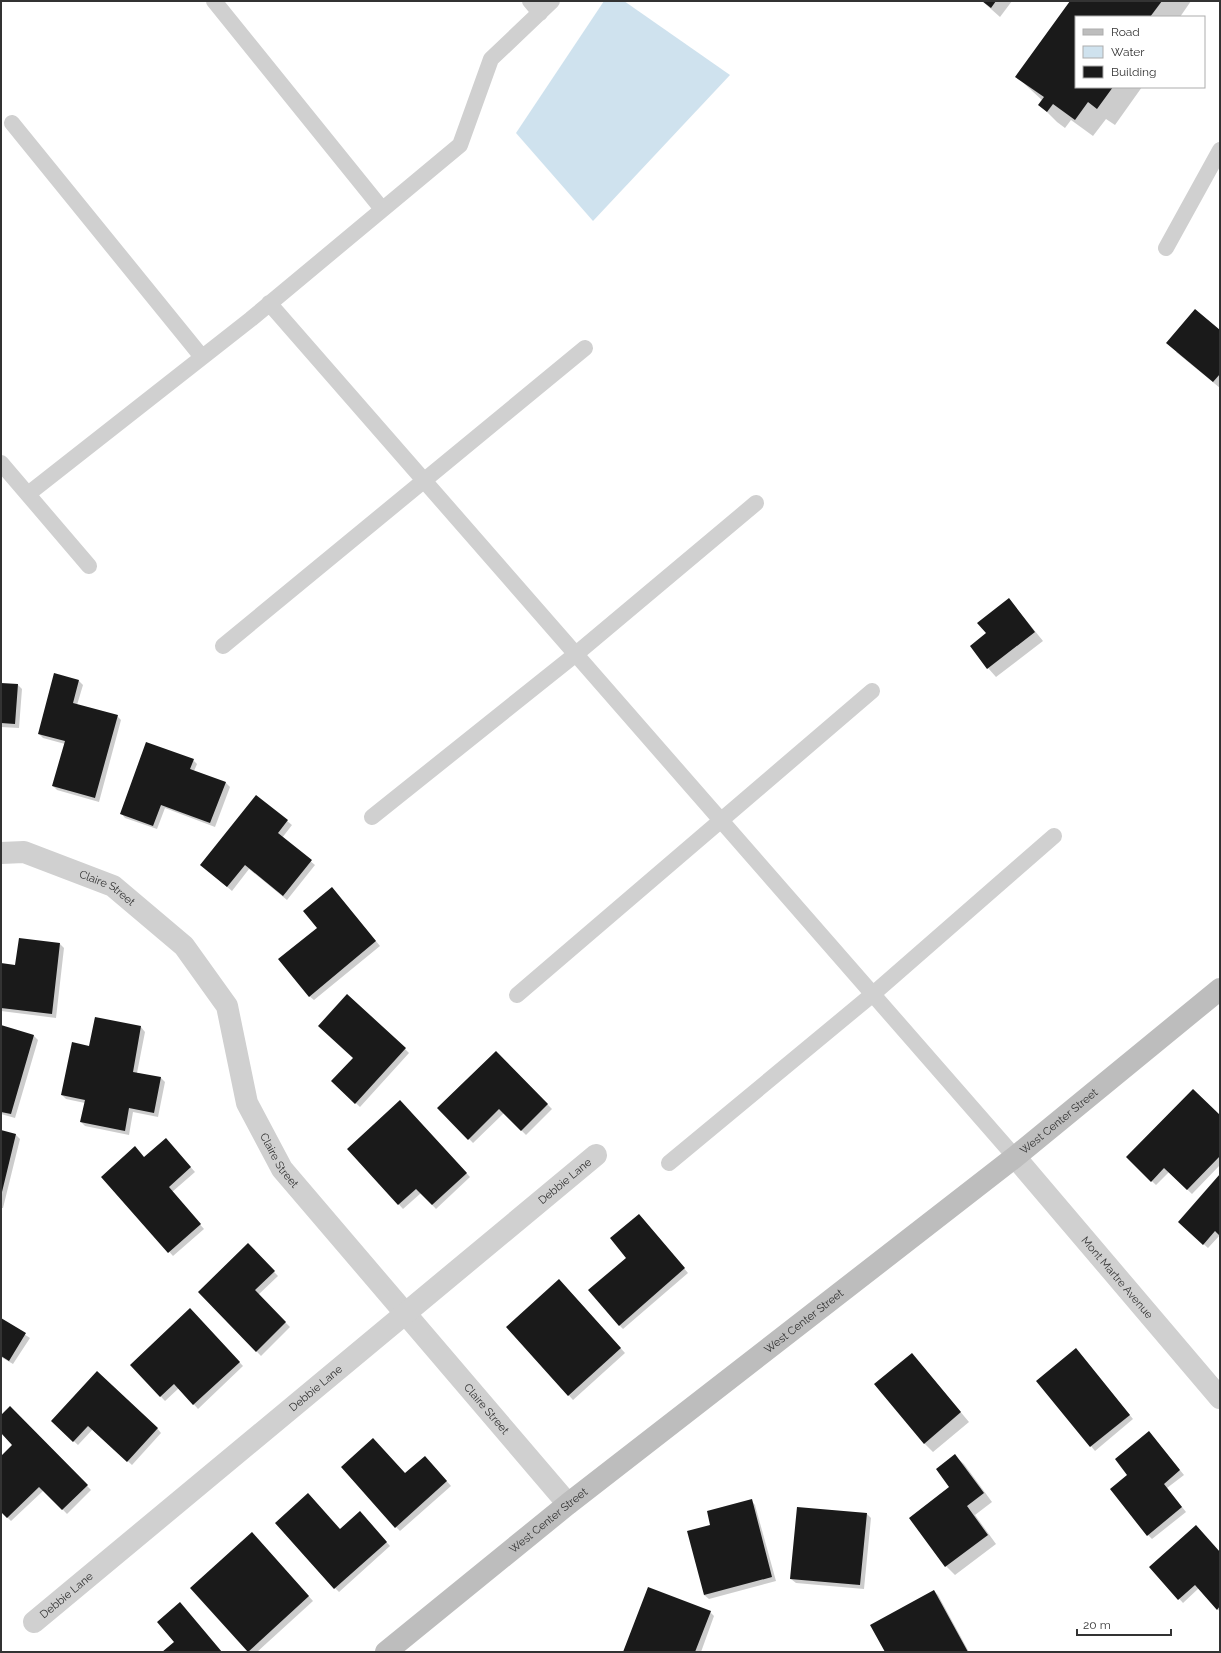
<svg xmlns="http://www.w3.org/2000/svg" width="1221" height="1653" font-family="Raleway,sans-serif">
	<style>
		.water { fill: #cfe2ee }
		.shadow { fill: #0003 }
		.building { fill: #1a1a1a }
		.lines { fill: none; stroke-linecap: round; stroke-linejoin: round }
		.service { stroke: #d0d0d0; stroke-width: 16 }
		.minor { stroke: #d0d0d0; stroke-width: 22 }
		.secondary { stroke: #bdbdbd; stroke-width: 22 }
		.labels { text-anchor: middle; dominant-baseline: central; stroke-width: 4; stroke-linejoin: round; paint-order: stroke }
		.street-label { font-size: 11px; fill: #333; stroke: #fff }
	</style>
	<rect width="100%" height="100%" fill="#fff"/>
	<path class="water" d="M604 1H624L730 75 593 221 516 133Z"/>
	<path class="shadow" d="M982 1H1012L1000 17Z
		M1071 1H1191L1180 17H1076V87H1142L1115 125 1106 119 1093 136 1071 120 1065 128 1057 122 1040 105 1043 101 1017 77Z
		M1220 331V388L1176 352Z
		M1009 599 1043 641 996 677 988 668 987 634Z
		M55 674 79 681 83 685 77 705 117 716 121 720 99 802 57 790 53 786 65 744 43 738 39 734Z
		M1 684 18 685 22 689 19 728 1 727Z
		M193 760 197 764 194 771 226 783 230 787 215 827 165 808 157 829 125 818 121 813Z
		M256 796 292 825 282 838 315 865 287 900 249 869 232 891 206 869Z
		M336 893 380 946 314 1000 309 996 318 928Z
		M60 944 64 948 56 1018 1 1011V964L16 966Z
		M95 1018 141 1027 145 1032 137 1073 161 1078 165 1082 158 1117 133 1112 129 1135 85 1126 81 1122 85 1103 66 1099 62 1095 90 1047Z
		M1 1026 34 1036 38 1040 15 1118 1 1114Z
		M405 1049 409 1053 360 1107 332 1081 354 1058Z
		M496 1052 552 1109 526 1135 504 1113 473 1143 439 1108Z
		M404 1106 470 1177 436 1209 421 1193 403 1209 349 1149Z
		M1220 1116V1165L1192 1194 1169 1172 1156 1185 1127 1157Z
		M1 1131 16 1135 20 1139 3 1208H1Z
		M170 1144 195 1172 172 1192 204 1229 173 1256 102 1177 145 1158Z
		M1220 1176V1235L1208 1248 1183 1226Z
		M643 1219 688 1273 623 1329 619 1325 628 1258Z
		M248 1245 278 1276 258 1295 290 1327 261 1356 199 1292Z
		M563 1284 625 1353 573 1400 507 1327Z
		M194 1314 243 1366 198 1409 179 1388 165 1401 131 1365Z
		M1 1319 30 1338 13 1364 1 1357Z
		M912 1354 969 1422 933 1452 924 1443Z
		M1080 1354 1133 1419 1095 1451 1038 1381Z
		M10 1407 91 1490 67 1514 44 1490 11 1521 1 1511V1457L14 1445 1 1432V1416Z
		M52 1421 157 1428 161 1433 132 1465 93 1429 78 1445Z
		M1153 1437 1184 1475 1167 1488 1186 1512 1152 1539 1148 1535 1129 1476Z
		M955 1456 964 1464 992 1502 975 1515 996 1544 955 1575 946 1566 951 1488Z
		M429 1461 451 1486 400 1531 396 1527 405 1474Z
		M751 1500 755 1505 776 1581 709 1599 704 1595 711 1525Z
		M867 1514 871 1518 864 1589 796 1583 791 1579Z
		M364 1517 390 1546 339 1592 335 1588 340 1531Z
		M256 1538 313 1601 257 1652H249L191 1588Z
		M1220 1553V1612L1199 1588 1183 1603 1150 1567Z
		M934 1591 938 1595 969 1652H887Z
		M710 1612 714 1616 701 1652H624Z"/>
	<path class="building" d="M982 1H996L991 8Z
		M1070 1H1162L1150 17H1076V87H1113L1097 109 1088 102 1075 120 1053 104 1047 112 1038 105 1044 97 1015 77Z
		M1195 309 1220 330V374L1213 382 1166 343Z
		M1009 598 1035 632 987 669 970 646 986 633 977 623Z
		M54 673 79 680 73 703 118 715 95 798 52 786 65 741 38 734Z
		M1 683 18 684 15 724 1 723Z
		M146 742 194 759 190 769 226 782 210 823 161 805 153 826 120 814Z
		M256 795 288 820 278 833 312 860 283 896 245 865 227 887 200 865Z
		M332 887 376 941 309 997 278 959 317 928 303 911Z
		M19 938 60 943 52 1014 1 1008V963L15 965Z
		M347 994 406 1048 355 1104 331 1081 353 1058 318 1026Z
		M95 1017 141 1026 133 1072 161 1077 154 1113 129 1108 125 1131 80 1122 85 1100 61 1095 72 1042 89 1046Z
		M1 1025 34 1035 11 1114 1 1112Z
		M496 1051 548 1104 521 1131 499 1109 468 1140 437 1108Z
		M1193 1089 1220 1115V1156L1187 1190 1164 1168 1151 1182 1126 1157Z
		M400 1100 467 1173 432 1205 416 1189 398 1205 347 1149Z
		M1 1130 16 1134 2 1192H1Z
		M166 1138 191 1167 169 1187 201 1224 168 1253 101 1177 135 1146 144 1157Z
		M1220 1174V1236L1215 1231 1203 1245 1178 1222Z
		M639 1214 685 1268 619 1326 588 1290 626 1258 610 1238Z
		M248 1243 275 1271 255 1290 286 1322 256 1352 198 1292Z
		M559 1279 621 1348 568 1396 506 1327Z
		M190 1308 240 1362 193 1405 174 1384 160 1397 130 1365Z
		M1 1318 26 1333 9 1361 1 1356Z
		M1076 1348 1130 1415 1090 1447 1036 1381Z
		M912 1353 961 1412 924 1444 874 1384Z
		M97 1371 158 1428 127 1462 88 1426 73 1442 51 1421Z
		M10 1406 88 1485 62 1510 39 1487 7 1518 1 1512V1456L12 1445 1 1433V1415Z
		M1149 1431 1180 1470 1164 1484 1182 1507 1147 1536 1110 1489 1127 1475 1115 1459Z
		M373 1438 405 1473 425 1456 447 1481 395 1528 341 1467Z
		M955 1454 984 1493 967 1506 988 1535 945 1567 909 1518 949 1487 936 1469Z
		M308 1493 340 1529 360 1511 387 1542 334 1589 275 1523Z
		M752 1499 772 1577 704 1595 687 1531 710 1525 707 1511Z
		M797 1507 867 1513 860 1585 790 1579Z
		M1196 1525 1220 1552V1606L1217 1610 1195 1585 1178 1600 1149 1567Z
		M252 1532 309 1596 248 1652 190 1588Z
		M648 1587 711 1611 695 1652H623Z
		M934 1590 968 1652H885L870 1625Z
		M180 1602 222 1652H162L174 1642 157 1622Z"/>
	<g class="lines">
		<path class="service" d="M214 1 382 209
			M530 1 540 13
			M12 123 202 357
			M1166 248 1220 150
			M269 303 1015 1157
			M1 463 89 566
			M28 494 251 319 460 145 491 59 552 1
			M223 646 585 348
			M372 817 576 654 756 503
			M517 995 872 691
			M669 1163 873 994 1054 836"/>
		<g class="minor">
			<path id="s1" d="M1 853 24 852 113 886 184 946 227 1006 247 1103 282 1169 568 1504"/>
			<path id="s2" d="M1015 1157 1220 1398"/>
			<path id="s3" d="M34 1622 596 1155"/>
		</g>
		<path class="secondary" id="s4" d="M386 1652 568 1504 1015 1157 1220 989"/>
	</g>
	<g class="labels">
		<g class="street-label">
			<text stroke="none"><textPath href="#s1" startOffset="114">Claire Street</textPath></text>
			<text stroke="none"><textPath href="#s4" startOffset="857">West Center Street</textPath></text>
			<text stroke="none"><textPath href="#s1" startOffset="450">Claire Street</textPath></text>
			<text stroke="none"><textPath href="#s3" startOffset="690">Debbie Lane</textPath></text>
			<text stroke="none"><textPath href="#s2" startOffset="158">Mont Martre Avenue</textPath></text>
			<text stroke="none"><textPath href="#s4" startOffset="533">West Center Street</textPath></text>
			<text stroke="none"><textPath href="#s3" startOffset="366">Debbie Lane</textPath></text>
			<text stroke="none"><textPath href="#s1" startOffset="774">Claire Street</textPath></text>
			<text stroke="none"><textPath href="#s4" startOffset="209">West Center Street</textPath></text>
			<text stroke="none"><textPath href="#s3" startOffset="42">Debbie Lane</textPath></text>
		</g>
	</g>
	<rect width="1221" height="1653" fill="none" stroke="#333333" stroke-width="4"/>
	<rect x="1075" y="16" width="130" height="72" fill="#ffffff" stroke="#adadad"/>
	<rect x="1083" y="29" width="20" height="6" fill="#bdbdbd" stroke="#adadad"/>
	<text x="1111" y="36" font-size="12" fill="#333333">Road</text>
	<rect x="1083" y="46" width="20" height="12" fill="#cfe2ee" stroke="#adadad"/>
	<text x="1111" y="56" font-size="12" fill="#333333">Water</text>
	<rect x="1083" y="66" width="20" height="12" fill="#1a1a1a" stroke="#adadad"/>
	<text x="1111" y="76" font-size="12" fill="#333333">Building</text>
	<path d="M1077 1629v6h94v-6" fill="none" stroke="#333333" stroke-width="2"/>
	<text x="1083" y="1629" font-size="12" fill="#333333" stroke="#ffffff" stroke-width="3" paint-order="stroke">20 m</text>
</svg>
